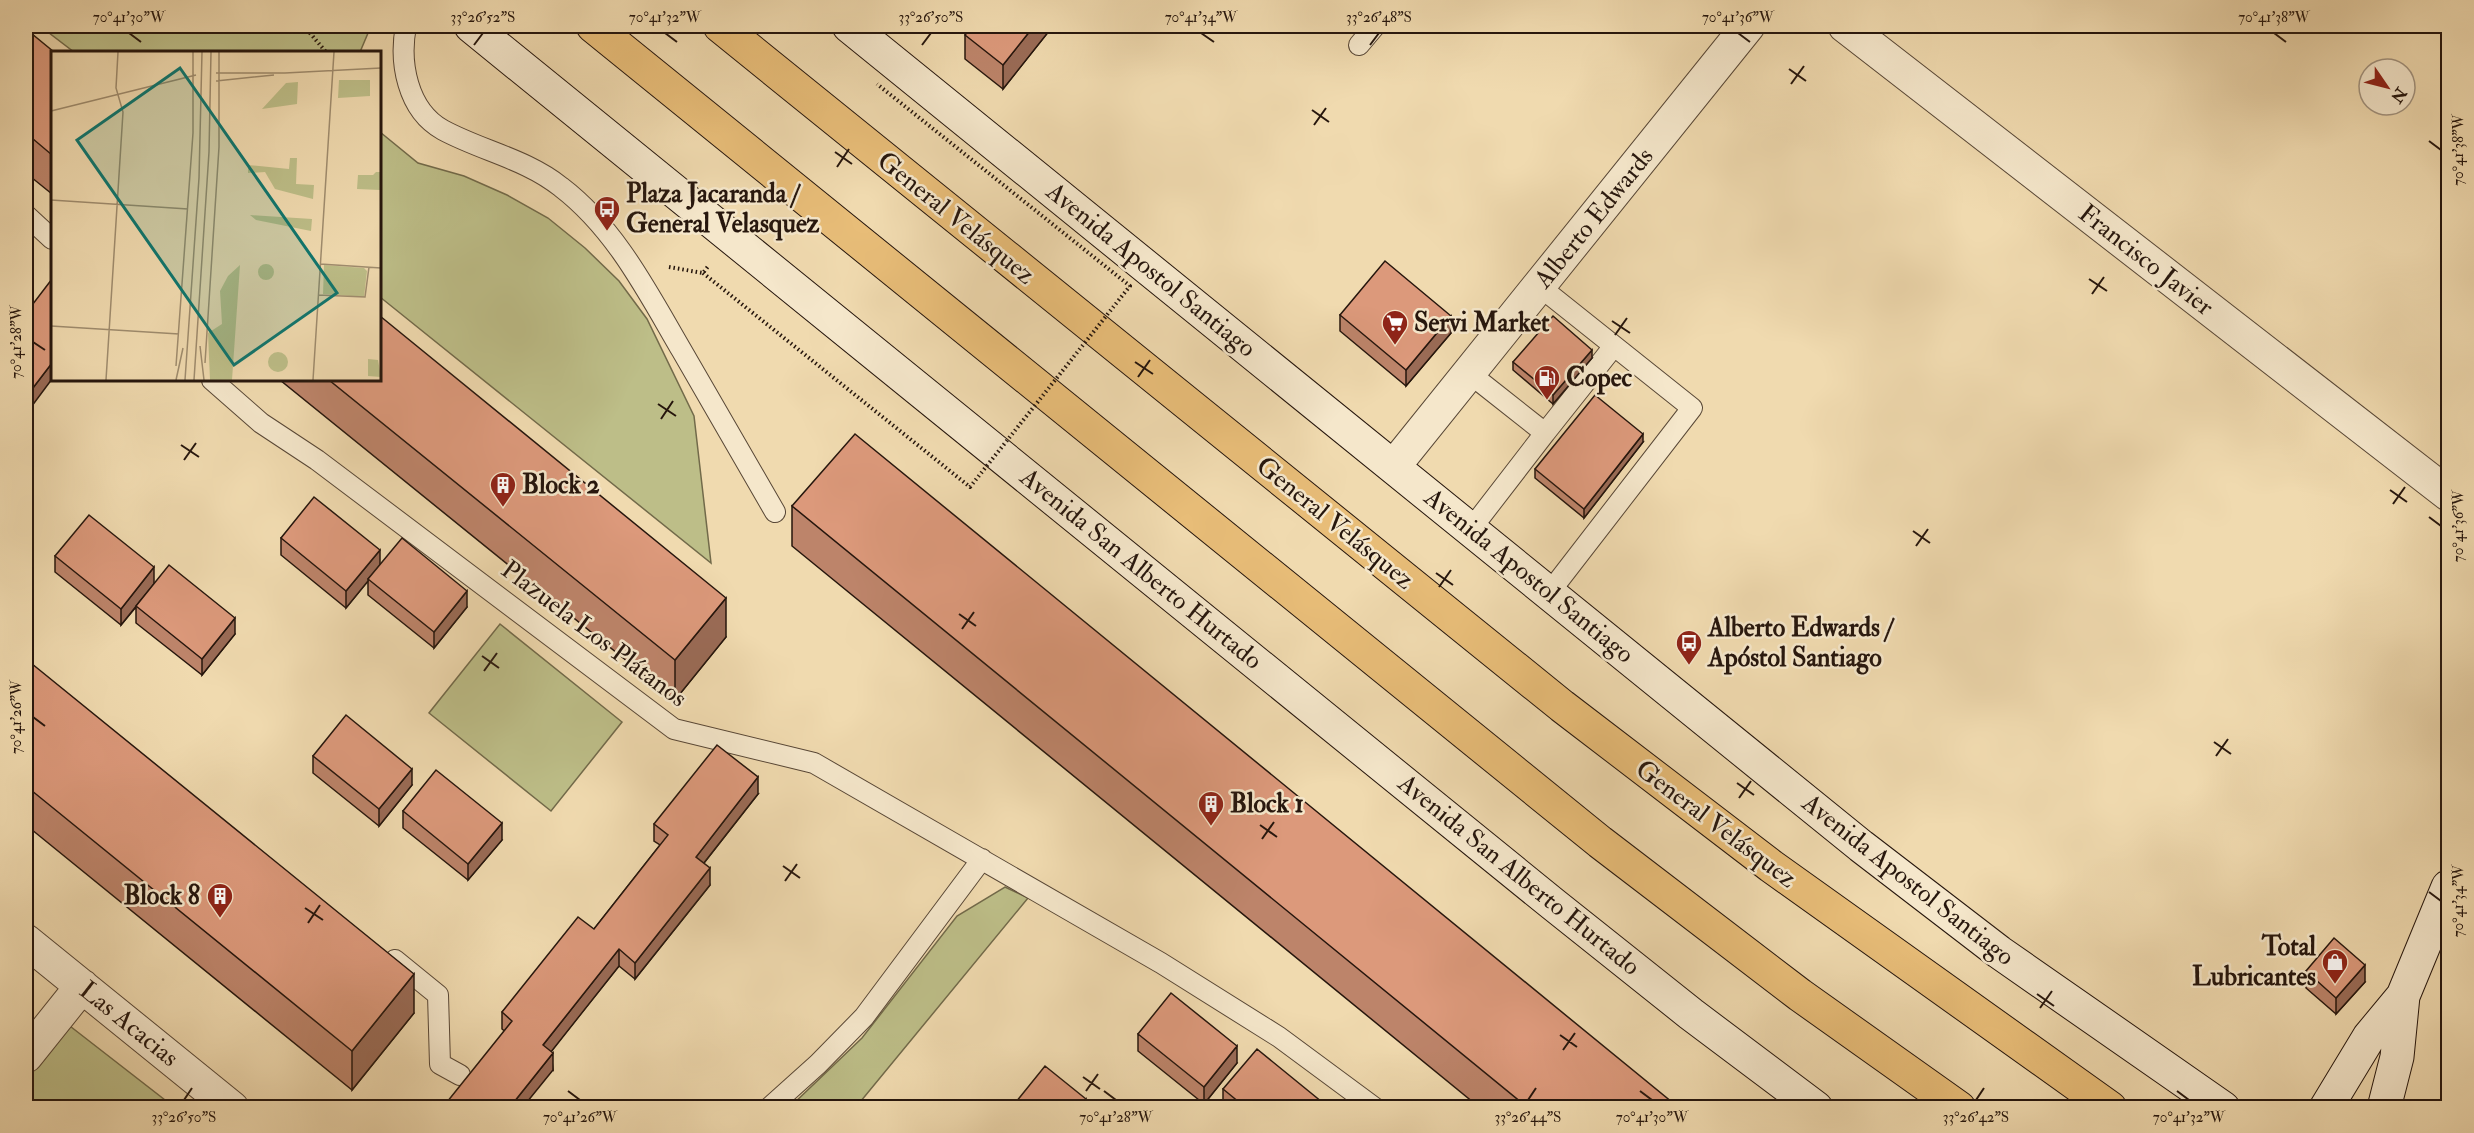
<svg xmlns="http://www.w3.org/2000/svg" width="2474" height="1133" font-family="'IM FELL Double Pica',serif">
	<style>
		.green { fill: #bdbe88; stroke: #726a4a; stroke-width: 1.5 }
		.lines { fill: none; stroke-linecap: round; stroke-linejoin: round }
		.service-casing { stroke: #584736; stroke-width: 22 }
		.minor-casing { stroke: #584736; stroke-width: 35 }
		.tertiary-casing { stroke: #584736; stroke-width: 35 }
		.secondary-casing { stroke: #26160d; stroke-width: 35 }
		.motorway-casing { stroke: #26160d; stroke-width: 35 }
		.path { stroke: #26160d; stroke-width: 4; stroke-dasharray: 1.5 3; stroke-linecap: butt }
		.service { stroke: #f5e7cb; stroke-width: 20 }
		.minor { stroke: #f5e7cb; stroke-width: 33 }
		.tertiary { stroke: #f5e7cb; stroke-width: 33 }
		.secondary { stroke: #f5e7cb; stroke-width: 33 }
		.motorway { stroke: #e8bd78; stroke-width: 33 }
		.path-bridge { stroke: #26160d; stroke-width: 4; stroke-dasharray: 1.5 3; stroke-linecap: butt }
		.wall { fill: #bd846a; stroke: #26160d; stroke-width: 1.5 }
		.shaded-wall { fill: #9a6b56; stroke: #26160d; stroke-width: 1.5 }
		.building { fill: #dc997b; stroke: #26160d; stroke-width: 1.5 }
		.ticks { fill: none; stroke: #26160d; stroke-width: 2 }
		.labels { text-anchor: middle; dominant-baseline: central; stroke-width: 5; stroke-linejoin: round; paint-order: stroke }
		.poi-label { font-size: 26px; font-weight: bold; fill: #26160d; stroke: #f5e7cb; text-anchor: start }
		.street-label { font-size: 26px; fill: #26160d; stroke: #f5e7cb }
		.inset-road { fill: none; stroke: #9f8c6e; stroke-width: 1.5 }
		.view { fill: #0f766e; fill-opacity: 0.15; stroke: #0f766e; stroke-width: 3 }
		.inset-edge { fill: none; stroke: #26160d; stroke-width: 3 }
		.neatline { fill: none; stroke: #26160d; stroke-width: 2 }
		.ticks-label { font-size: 15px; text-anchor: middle; fill: #26160d }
	</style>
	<rect width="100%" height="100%" fill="#f0daaf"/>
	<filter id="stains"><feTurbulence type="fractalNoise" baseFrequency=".00333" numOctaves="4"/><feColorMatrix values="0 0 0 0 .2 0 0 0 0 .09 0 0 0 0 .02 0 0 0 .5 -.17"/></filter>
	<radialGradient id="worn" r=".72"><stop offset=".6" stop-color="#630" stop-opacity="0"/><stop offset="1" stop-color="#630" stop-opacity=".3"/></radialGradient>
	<path class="green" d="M40 26H371L360 52H74Z
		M380 132 418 163 464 176 507 195 548 218 585 248 619 281 647 319 694 416 711 563 380 297Z
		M500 624 622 722 551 811 429 713Z
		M1005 887 1028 898 856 1107H790L862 1038 957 916Z
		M66 1023 174 1107H26V1074Z"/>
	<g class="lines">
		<g class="service-casing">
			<path id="service" d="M406 26C399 62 407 110 443 130 482 151 526 159 561 187 616 229 648 293 682 351 713 405 744 458 775 512
				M1359 45 1375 26
				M26 215 52 239
				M1539 286 1692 408 1549 593
				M1469 373 1545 433 1471 529
				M212 380 261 423 317 460 674 729 814 763 1161 963 1279 1037 1375 1108
				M1545 433 1614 346
				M395 960 438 995 440 1064 460 1075
				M769 1108 818 1064 864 1017 982 859"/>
		</g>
		<g class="minor-casing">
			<path id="minor" d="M1394 466 1748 26
				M26 941 232 1108
				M26 1056 82 986"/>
		</g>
		<g class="tertiary-casing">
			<path id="tertiary" d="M1845 26 2448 494"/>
		</g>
		<g class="secondary-casing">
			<path id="secondary" d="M471 26 1553 904 1691 1014 1816 1108
				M849 26 1861 846 1999 952 2223 1108
				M2326 1108 2369 1037 2403 996
				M2384 1108 2397 1057 2403 996 2448 887"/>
		</g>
		<g class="motorway-casing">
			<path id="motorway" d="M593 26 1600 842 1800 995 1959 1108
				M720 26 1562 706 1771 866 2110 1108"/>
		</g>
		<path class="path" d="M304 26 326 52
			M669 267 703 273 709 265"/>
		<use href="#service" class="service"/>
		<use href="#minor" class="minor"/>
		<use href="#tertiary" class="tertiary"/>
		<use href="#secondary" class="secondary"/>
		<use href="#motorway" class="motorway"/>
		<path class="path-bridge" d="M703 273 970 487 1130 286 877 84"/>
	</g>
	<path class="wall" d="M1053 26 1003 89 965 59V35Z
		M26 29 52 52V194L26 173Z
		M1340 315 1451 333 1406 386 1340 331Z
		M1592 358 1553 404 1513 370V362Z
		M280 380H380L726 637 675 700Z
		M1643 442 1584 518 1535 478V469Z
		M792 506 1678 1107H1479L792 546Z
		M281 538 380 564 467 607 434 648 368 595V581L346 608 281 555Z
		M55 556 154 583 235 634 202 675 136 623V607L121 625 55 572Z
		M26 659 414 1013 352 1090 26 825Z
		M313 756 412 785 379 826 313 773Z
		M758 794 704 863 710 885 635 979 619 966 551 1051 553 1070 502 1029V1012L594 929 660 845 654 841V824Z
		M403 811 502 840 468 880 403 828Z
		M2306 971 2365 982 2336 1014 2306 988Z
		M1138 1034 1237 1063 1204 1104 1138 1051Z
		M1223 1089 1322 1107H1225L1223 1106Z"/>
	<path class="shaded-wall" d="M1034 26H1053L1003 89V65Z
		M1451 316V333L1406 386V370Z
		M1592 350V358L1553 404V395Z
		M52 363V379L26 414V397Z
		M1643 434V442L1584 518V509Z
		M380 550V567L368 579V581L346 608V591Z
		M154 567V584L121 625V609Z
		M467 591V607L434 648V632Z
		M726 598V637L675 700V660Z
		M235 618V634L202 675V659Z
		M412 769V785L379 826V809Z
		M758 777V794L696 873V857Z
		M502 823V840L468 880V864Z
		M710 868V885L635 979V963Z
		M619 949V966L543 1062V1045Z
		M2365 965V982L2336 1014V998Z
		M414 974V1013L352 1090V1051Z
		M1237 1046V1063L1204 1104V1087Z
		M553 1053V1070L523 1107H510Z
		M1086 1099V1107H1079Z"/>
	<path class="building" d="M973 26H1034L1003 65 965 35Z
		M26 29 54 52H52V155L26 133Z
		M1385 261 1451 316 1406 370 1340 315Z
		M52 279V363L26 397V313Z
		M380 316 726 598 675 660 329 380H380Z
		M1553 316 1592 350 1553 395 1513 362Z
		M1595 395 1643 434 1584 509 1535 469Z
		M855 434 1678 1107H1527L792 506Z
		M314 497 380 550 346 591 281 538Z
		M89 515 154 567 121 609 55 556Z
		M402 538 467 591 434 632 368 579Z
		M169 565 235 618 202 659 136 606Z
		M26 659 414 974 352 1051 26 786Z
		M346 715 412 769 379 809 313 756Z
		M717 745 758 777 696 857 710 868 635 963 619 949 543 1045 553 1053 510 1107H443L512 1021 502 1012 578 917 594 929 668 835 654 824Z
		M436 770 502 823 468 864 403 811Z
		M2334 938 2365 965 2336 998 2306 971Z
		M1171 993 1237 1046 1204 1087 1138 1034Z
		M1257 1049 1322 1102 1317 1107H1245L1223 1089Z
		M1045 1066 1086 1099 1079 1107H1012Z"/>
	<path class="ticks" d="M129 33 141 42M665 33 677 42M1201 33 1214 42M1738 33 1750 42M2274 33 2286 42M474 45 483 33M922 45 931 33M1370 45 1379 33M1789 69 1806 81M1791 84 1804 66M1312 110 1329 122M1314 125 1326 108M2429 141 2441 150M835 152 852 164M837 167 849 149M2089 279 2107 291M2092 294 2104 277M1612 321 1630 333M1615 335 1627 318M33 342 45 350M1135 362 1153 374M1138 377 1150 360M658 404 676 416M661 419 673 401M181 445 199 457M184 460 196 443M2390 490 2407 502M2393 504 2405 487M2429 517 2441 526M1913 531 1930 543M1916 546 1928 529M1436 573 1453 585M1439 587 1451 570M959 614 976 626M962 629 974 612M482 656 499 668M484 671 497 653M33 717 45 726M2214 742 2231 754M2216 756 2228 739M1737 783 1754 795M1739 798 1751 781M1260 825 1277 837M1262 839 1274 822M783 866 800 878M785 881 797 864M2429 892 2441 901M305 908 323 920M308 923 320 905M2037 994 2054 1006M2040 1008 2052 991M1560 1035 1577 1047M1563 1050 1575 1033M1083 1077 1100 1089M568 1091 580 1100M1086 1091 1098 1074M1104 1091 1116 1100M1640 1091 1652 1100M2177 1091 2189 1100M184 1100 192 1088M1528 1100 1536 1088M1976 1100 1984 1088"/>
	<defs>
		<g id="bus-pin" transform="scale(1.35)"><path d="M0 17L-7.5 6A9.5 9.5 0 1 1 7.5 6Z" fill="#8f2418" stroke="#f5e7cb"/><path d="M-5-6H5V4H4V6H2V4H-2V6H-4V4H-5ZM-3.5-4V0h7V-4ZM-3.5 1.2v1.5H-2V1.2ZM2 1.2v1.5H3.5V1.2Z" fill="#fff"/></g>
		<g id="supermarket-pin" transform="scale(1.35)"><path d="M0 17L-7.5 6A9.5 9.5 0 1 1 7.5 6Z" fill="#8f2418" stroke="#f5e7cb"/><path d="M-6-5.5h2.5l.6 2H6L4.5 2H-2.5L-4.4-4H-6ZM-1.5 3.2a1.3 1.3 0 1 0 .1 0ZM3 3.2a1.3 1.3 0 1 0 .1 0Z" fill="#fff"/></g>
		<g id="fuel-pin" transform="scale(1.35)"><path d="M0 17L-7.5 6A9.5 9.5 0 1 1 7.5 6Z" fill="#8f2418" stroke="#f5e7cb"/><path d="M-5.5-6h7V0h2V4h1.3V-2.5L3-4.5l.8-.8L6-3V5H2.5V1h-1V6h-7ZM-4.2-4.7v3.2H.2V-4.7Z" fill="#fff"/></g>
		<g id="building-pin" transform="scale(1.35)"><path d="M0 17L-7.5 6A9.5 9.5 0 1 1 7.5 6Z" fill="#8f2418" stroke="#f5e7cb"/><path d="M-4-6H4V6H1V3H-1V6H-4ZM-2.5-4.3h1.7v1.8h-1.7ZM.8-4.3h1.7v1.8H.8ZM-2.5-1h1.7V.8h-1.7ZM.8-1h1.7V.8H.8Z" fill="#fff"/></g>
		<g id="shop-pin" transform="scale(1.35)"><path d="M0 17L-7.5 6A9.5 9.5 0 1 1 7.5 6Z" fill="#8f2418" stroke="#f5e7cb"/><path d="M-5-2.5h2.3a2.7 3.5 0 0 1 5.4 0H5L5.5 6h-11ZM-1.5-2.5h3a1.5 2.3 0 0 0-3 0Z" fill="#fff"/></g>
	</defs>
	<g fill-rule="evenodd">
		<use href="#bus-pin" x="607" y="209"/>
		<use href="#supermarket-pin" x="1395" y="323"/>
		<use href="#fuel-pin" x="1547" y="378"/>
		<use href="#building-pin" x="503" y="485"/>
		<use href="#bus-pin" x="1689" y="643"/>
		<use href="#building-pin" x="1211" y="804"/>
		<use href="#building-pin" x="220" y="896"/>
		<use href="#shop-pin" x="2335" y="962"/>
	</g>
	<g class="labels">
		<g class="poi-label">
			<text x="626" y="194">Plaza Jacaranda /<tspan x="626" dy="30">General Velasquez</tspan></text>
			<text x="1414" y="323">Servi Market</text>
			<text x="1566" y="378">Copec</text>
			<text x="522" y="485">Block 2</text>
			<text x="1708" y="628">Alberto Edwards /<tspan x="1708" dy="30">Apóstol Santiago</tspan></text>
			<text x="1230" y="804">Block 1</text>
			<text x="200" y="896" text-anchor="end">Block 8</text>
			<text x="2316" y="947" text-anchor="end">Total<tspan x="2316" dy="30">Lubricantes</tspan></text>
		</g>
		<g class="street-label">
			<text transform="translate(956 218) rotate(39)">General Velásquez</text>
			<text transform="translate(1594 218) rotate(-51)">Alberto Edwards</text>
			<text transform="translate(2146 260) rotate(38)">Francisco Javier</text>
			<text transform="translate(1151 270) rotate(39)">Avenida Apostol Santiago</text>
			<text transform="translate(1335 523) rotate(39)">General Velásquez</text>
			<text transform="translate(1141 569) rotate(39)">Avenida San Alberto Hurtado</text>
			<text transform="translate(1529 576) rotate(39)">Avenida Apostol Santiago</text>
			<text transform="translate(594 634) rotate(37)">Plazuela Los Plátanos</text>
			<text transform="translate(1716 824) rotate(37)">General Velásquez</text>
			<text transform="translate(1519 875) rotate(39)">Avenida San Alberto Hurtado</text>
			<text transform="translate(1908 880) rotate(38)">Avenida Apostol Santiago</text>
			<text transform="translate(129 1024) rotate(39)">Las Acacias</text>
		</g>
	</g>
	<g transform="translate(51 51)">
		<rect width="330" height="330" fill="#f0daaf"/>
		<path d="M288 29H319V45L287 47ZM247 31 246 53 211 58 235 32ZM239 107H246L245 133 263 134 262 148 224 138 214 121 197 122V114L238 118ZM325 121H330L329 139 306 138 307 124H322ZM199 164 261 168 260 180 205 169ZM207 221a8 8 0 1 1 16 0a8 8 0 1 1-16 0ZM189 214 181 329H159L157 282 171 273 169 240 177 225ZM273 214 313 217 316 220 313 246 272 243ZM217 311a10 10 0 1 1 20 0a10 10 0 1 1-20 0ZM317 308 327 309 330 326 317 325Z" fill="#bdbe88"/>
		<path class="inset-road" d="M165 22H238M234 22 330 17M165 30 223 24M0 60 145 24M0 149 137 158M269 213 330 217M267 244 314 246 318 216M0 275 128 283M149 295 153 329M154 312 168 96V1M125 315 142 82V1M55 329 72 61 65 37 67 1M125 329 132 297M134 329 148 127 151 1M143 329 158 101 160 1M262 329 283 1"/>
		<path class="view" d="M129 17 286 242 183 314 26 89Z"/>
		<rect width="330" height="330" class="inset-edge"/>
	</g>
	<rect width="2474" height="1133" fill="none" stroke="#f0daaf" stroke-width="66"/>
	<g transform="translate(2387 87) rotate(125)"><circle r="28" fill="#f5e7cb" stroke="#a2937f" stroke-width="1.5"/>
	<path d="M0-4.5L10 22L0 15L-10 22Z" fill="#8f2418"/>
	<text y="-9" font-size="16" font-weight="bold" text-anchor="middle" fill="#26160d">N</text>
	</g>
	<rect x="33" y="33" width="2408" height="1067" class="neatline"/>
	<g class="ticks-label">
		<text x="129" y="22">70°41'30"W</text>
		<text x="483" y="22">33°26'52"S</text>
		<text x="665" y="22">70°41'32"W</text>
		<text x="931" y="22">33°26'50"S</text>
		<text x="1201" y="22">70°41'34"W</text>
		<text x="1379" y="22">33°26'48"S</text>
		<text x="1738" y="22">70°41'36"W</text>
		<text x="2274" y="22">70°41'38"W</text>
		<text transform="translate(2458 150) rotate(-90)" y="5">70°41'38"W</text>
		<text transform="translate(16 342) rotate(-90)" y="5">70°41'28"W</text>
		<text transform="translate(2458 526) rotate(-90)" y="5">70°41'36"W</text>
		<text transform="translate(16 717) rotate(-90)" y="5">70°41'26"W</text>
		<text transform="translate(2458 901) rotate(-90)" y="5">70°41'34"W</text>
		<text x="184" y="1122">33°26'50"S</text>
		<text x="580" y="1122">70°41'26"W</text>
		<text x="1116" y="1122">70°41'28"W</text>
		<text x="1528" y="1122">33°26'44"S</text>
		<text x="1652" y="1122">70°41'30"W</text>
		<text x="1976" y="1122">33°26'42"S</text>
		<text x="2189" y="1122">70°41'32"W</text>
	</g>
	<rect width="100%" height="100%" filter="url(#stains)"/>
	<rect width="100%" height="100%" fill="url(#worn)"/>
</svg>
